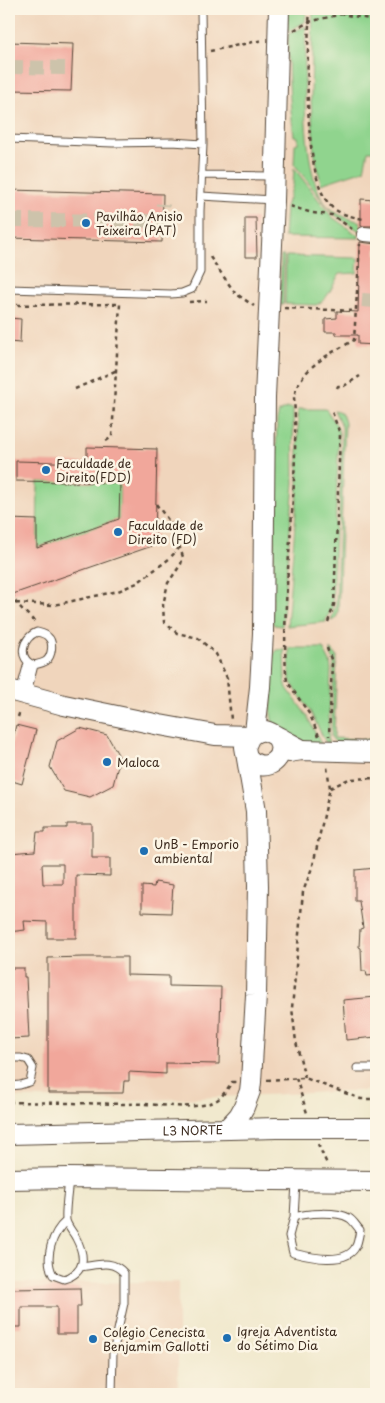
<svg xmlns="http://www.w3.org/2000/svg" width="385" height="1403" font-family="'Playpen Sans',sans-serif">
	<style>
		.built { fill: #f0d5bc }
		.green { fill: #90d48e; stroke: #667f56 }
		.building { fill: #f1a79b; fill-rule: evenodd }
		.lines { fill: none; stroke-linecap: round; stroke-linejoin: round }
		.street-tunnel { stroke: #cdc3ab; stroke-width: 14; stroke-dasharray: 14 7; stroke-linecap: butt }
		.lane-casing { stroke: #564738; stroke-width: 9 }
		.street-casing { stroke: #564738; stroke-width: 16 }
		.secondary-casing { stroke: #564738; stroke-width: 22 }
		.path { stroke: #564738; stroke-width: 2.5; stroke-dasharray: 4 4; stroke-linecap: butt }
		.lane { stroke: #fff; stroke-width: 7 }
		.street { stroke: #fff; stroke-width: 14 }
		.secondary { stroke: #fff; stroke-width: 20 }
		.poi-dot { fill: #1f6fb2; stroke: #fcf5e5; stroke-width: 2 }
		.labels { text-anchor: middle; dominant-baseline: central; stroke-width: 5; stroke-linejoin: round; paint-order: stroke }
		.poi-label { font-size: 12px; fill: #3b2a1e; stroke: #fcf5e5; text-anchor: start }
		.street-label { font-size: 12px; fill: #3b2a1e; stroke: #fcf5e5 }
	</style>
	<rect width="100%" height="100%" fill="#fcf5e5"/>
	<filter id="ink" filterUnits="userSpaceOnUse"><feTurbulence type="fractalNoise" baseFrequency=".02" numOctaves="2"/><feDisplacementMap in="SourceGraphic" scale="10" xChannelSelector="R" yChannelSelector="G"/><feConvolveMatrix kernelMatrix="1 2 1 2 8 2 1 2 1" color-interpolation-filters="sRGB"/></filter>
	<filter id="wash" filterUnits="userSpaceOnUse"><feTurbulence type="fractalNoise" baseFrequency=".0096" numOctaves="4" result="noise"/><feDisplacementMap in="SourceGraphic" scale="20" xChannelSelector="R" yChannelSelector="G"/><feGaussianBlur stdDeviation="1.12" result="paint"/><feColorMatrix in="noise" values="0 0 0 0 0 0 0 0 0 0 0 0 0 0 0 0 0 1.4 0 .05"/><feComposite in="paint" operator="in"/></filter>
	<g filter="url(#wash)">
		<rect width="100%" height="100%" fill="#f1e9ce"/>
		<path class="built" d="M9 9H376V1090L130 1101 9 1097Z
			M178 1282V1394H9V1283Z"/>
		<path class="green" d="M287 9H307L305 22 287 32Z
			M313 9H376V151H368L364 170 321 184 314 151 311 99Z
			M306 26C304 68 301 169 324 202 332 214 347 218 361 222V232L332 213 294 164 295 144 298 143V137L294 136C289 102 288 68 288 34Z
			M294 168 332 217 359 236V238L284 237 286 207 293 185Z
			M281 256H284L283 305H280Z
			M286 256 358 258 357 273 339 274C333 285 328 300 316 305L285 304Z
			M287 408H293L294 483 282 626 274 625 272 621 277 420 279 412Z
			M298 409H326L337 426 339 433 332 609 326 619V622L287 626 298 487Z
			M334 410C342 411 343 416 345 423L338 614 335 619 331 621 336 603 342 432V427Z
			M38 481 120 483 119 519 37 548Z
			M289 648H323L330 662 331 669 328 747 310 711 290 681Z
			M284 649 285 681 287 688 307 716 322 746 295 743 273 723 271 715 272 657 277 650Z
			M331 649 337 656 334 738 376 740V746L336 743 331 737 334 662 331 654Z"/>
		<g id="blocks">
			<path class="building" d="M9 42 73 44 71 91 9 90Z
				M9 190 163 194 162 242 9 238Z
				M361 199 376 200V226H361Z
				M245 218H256L257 257H245Z
				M360 242 376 244V345L358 344V335H336V332H325V319L337 318V311L358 312Z
				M9 318 21 319 20 343 9 342Z
				M87 447 157 449 155 545 13 594 9 580V519L37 520V548L119 519 120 483 16 481V461L87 463Z
				M16 725 36 730 22 784 9 780V753Z
				M80 728 107 735 120 758 113 785 90 797 64 791 50 767 57 741Z
				M67 824H92V858H110V876L76 875V938H47V922L24 921 25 930 9 932V853L35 851 37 832H45V828H67ZM42 864H63V884H43Z
				M376 868V975L367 976 366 971H362L361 948 359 947 360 929 363 928 359 901H355V870Z
				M155 882 173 885 171 913 142 912V886L154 887Z
				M83 957H127V975L169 976V986L221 987 219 1064 166 1063V1074L129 1072V1081H124L123 1093H48V958Z
				M9 968H24V977H26L29 1038 9 1039Z
				M376 997V1037L346 1040 343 1000Z
				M80 1288 81 1306H77V1334H57V1307H21V1327H9V1289Z"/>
		</g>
	</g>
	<g filter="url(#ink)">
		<use href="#blocks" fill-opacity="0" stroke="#564738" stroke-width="1"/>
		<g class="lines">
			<path class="street-tunnel" d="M9 67 65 68 69 71
				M9 220 162 221 163 204
				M362 300 376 301"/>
			<g class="lane-casing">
				<path id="lane" d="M9 139 113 143 172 142 203 144
					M201 175 273 176
					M201 196 273 200
					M9 289 171 294 182 293 192 289 200 272V211L203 144 201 9
					M37 632C41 633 46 634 48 637 54 642 52 656 46 661 43 663 38 664 34 665 17 659 22 638 37 632Z
					M20 692 28 663
					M27 692 34 665
					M9 1058H21L28 1060 33 1068 30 1082 20 1085 9 1086
					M357 1068H376
					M294 1217C306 1213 337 1211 349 1218 353 1220 357 1227 360 1230 359 1235 358 1242 356 1246 347 1266 309 1257 293 1253L289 1236 294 1217 296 1183
					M66 1221C52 1233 44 1258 53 1275L64 1279C87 1272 85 1255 76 1238 73 1232 67 1226 66 1220 65 1208 68 1192 69 1180
					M81 1267C98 1265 112 1259 124 1273V1303L113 1353 112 1394"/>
			</g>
			<g class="street-casing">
				<path id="street" d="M364 234 376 235"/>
			</g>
			<g class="secondary-casing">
				<g id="secondary">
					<path d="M9 690 64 705 160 725 215 735 250 736"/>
					<path d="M255 732 260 687 263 633 265 397 274 201 279 9"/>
					<path d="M289 752 302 750 376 752"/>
					<path d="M248 758C265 776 289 758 277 737"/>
					<path d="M227 1129 239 1116 244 1107 250 1091 251 1082 256 995 258 886 256 811 245 747 250 736C264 726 268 732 280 738 287 742 295 746 302 750"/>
					<path id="s1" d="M9 1134 276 1128H376"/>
					<path d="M9 1179 69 1178 376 1181"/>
				</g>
			</g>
			<path class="path" d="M310 9C307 50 302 173 329 204 337 214 350 216 363 219L362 222
				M343 13 356 9
				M294 30 309 22 341 14 376 20
				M210 51 263 40
				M290 206 312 213 332 215 352 229
				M210 257 235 293 254 306
				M189 302 207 301
				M9 305 120 304
				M284 308 355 311
				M337 388 338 386H344L360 376
				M75 389 115 371
				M106 441 112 437 120 304H123
				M156 504 172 525 183 557 181 564 168 583 163 605 164 622 177 633 198 638 216 654 227 678 231 720
				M9 586 16 603 36 623
				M16 603 54 605 118 591 137 583 169 559 180 547
				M328 622 334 605 340 434 331 409
				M327 648 332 662 329 736
				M18 717 20 711
				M319 736 310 715 287 681 286 674C281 581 300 490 294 397 300 367 330 354 354 340L360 244
				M330 788 349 779 376 778
				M296 1078 307 1113
				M305 1078 296 1042 292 1008 303 892 313 865 330 788 327 767
				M267 1080 305 1078 361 1099H376
				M9 1102 128 1104C154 1102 193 1113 217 1100 223 1096 228 1088 232 1082H236
				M318 1144 327 1164"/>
			<use href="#lane" class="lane"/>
			<use href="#street" class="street"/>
			<use href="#secondary" class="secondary"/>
		</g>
	</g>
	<g class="poi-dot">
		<circle cx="86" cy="223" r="5"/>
		<circle cx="46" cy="470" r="5"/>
		<circle cx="118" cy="532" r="5"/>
		<circle cx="107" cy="762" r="5"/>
		<circle cx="144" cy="851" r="5"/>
		<circle cx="227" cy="1338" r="5"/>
		<circle cx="93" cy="1339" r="5"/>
	</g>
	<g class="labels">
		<g class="poi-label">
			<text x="96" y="216">Pavilhão Anisio<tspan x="96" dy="14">Teixeira (PAT)</tspan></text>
			<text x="56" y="463">Faculdade de<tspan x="56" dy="14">Direito(FDD)</tspan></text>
			<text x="128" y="525">Faculdade de<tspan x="128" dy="14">Direito (FD)</tspan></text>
			<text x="117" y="762">Maloca</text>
			<text x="154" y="844">UnB - Emporio<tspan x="154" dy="14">ambiental</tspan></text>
			<text x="237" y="1331">Igreja Adventista<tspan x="237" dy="14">do Sétimo Dia</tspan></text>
			<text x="103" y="1332">Colégio Cenecista<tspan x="103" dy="14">Benjamim Gallotti</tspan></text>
		</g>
		<g class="street-label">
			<text stroke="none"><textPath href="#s1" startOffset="184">L3 NORTE</textPath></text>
		</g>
	</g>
	<rect width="385" height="1403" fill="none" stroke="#fcf5e5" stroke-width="30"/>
</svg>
